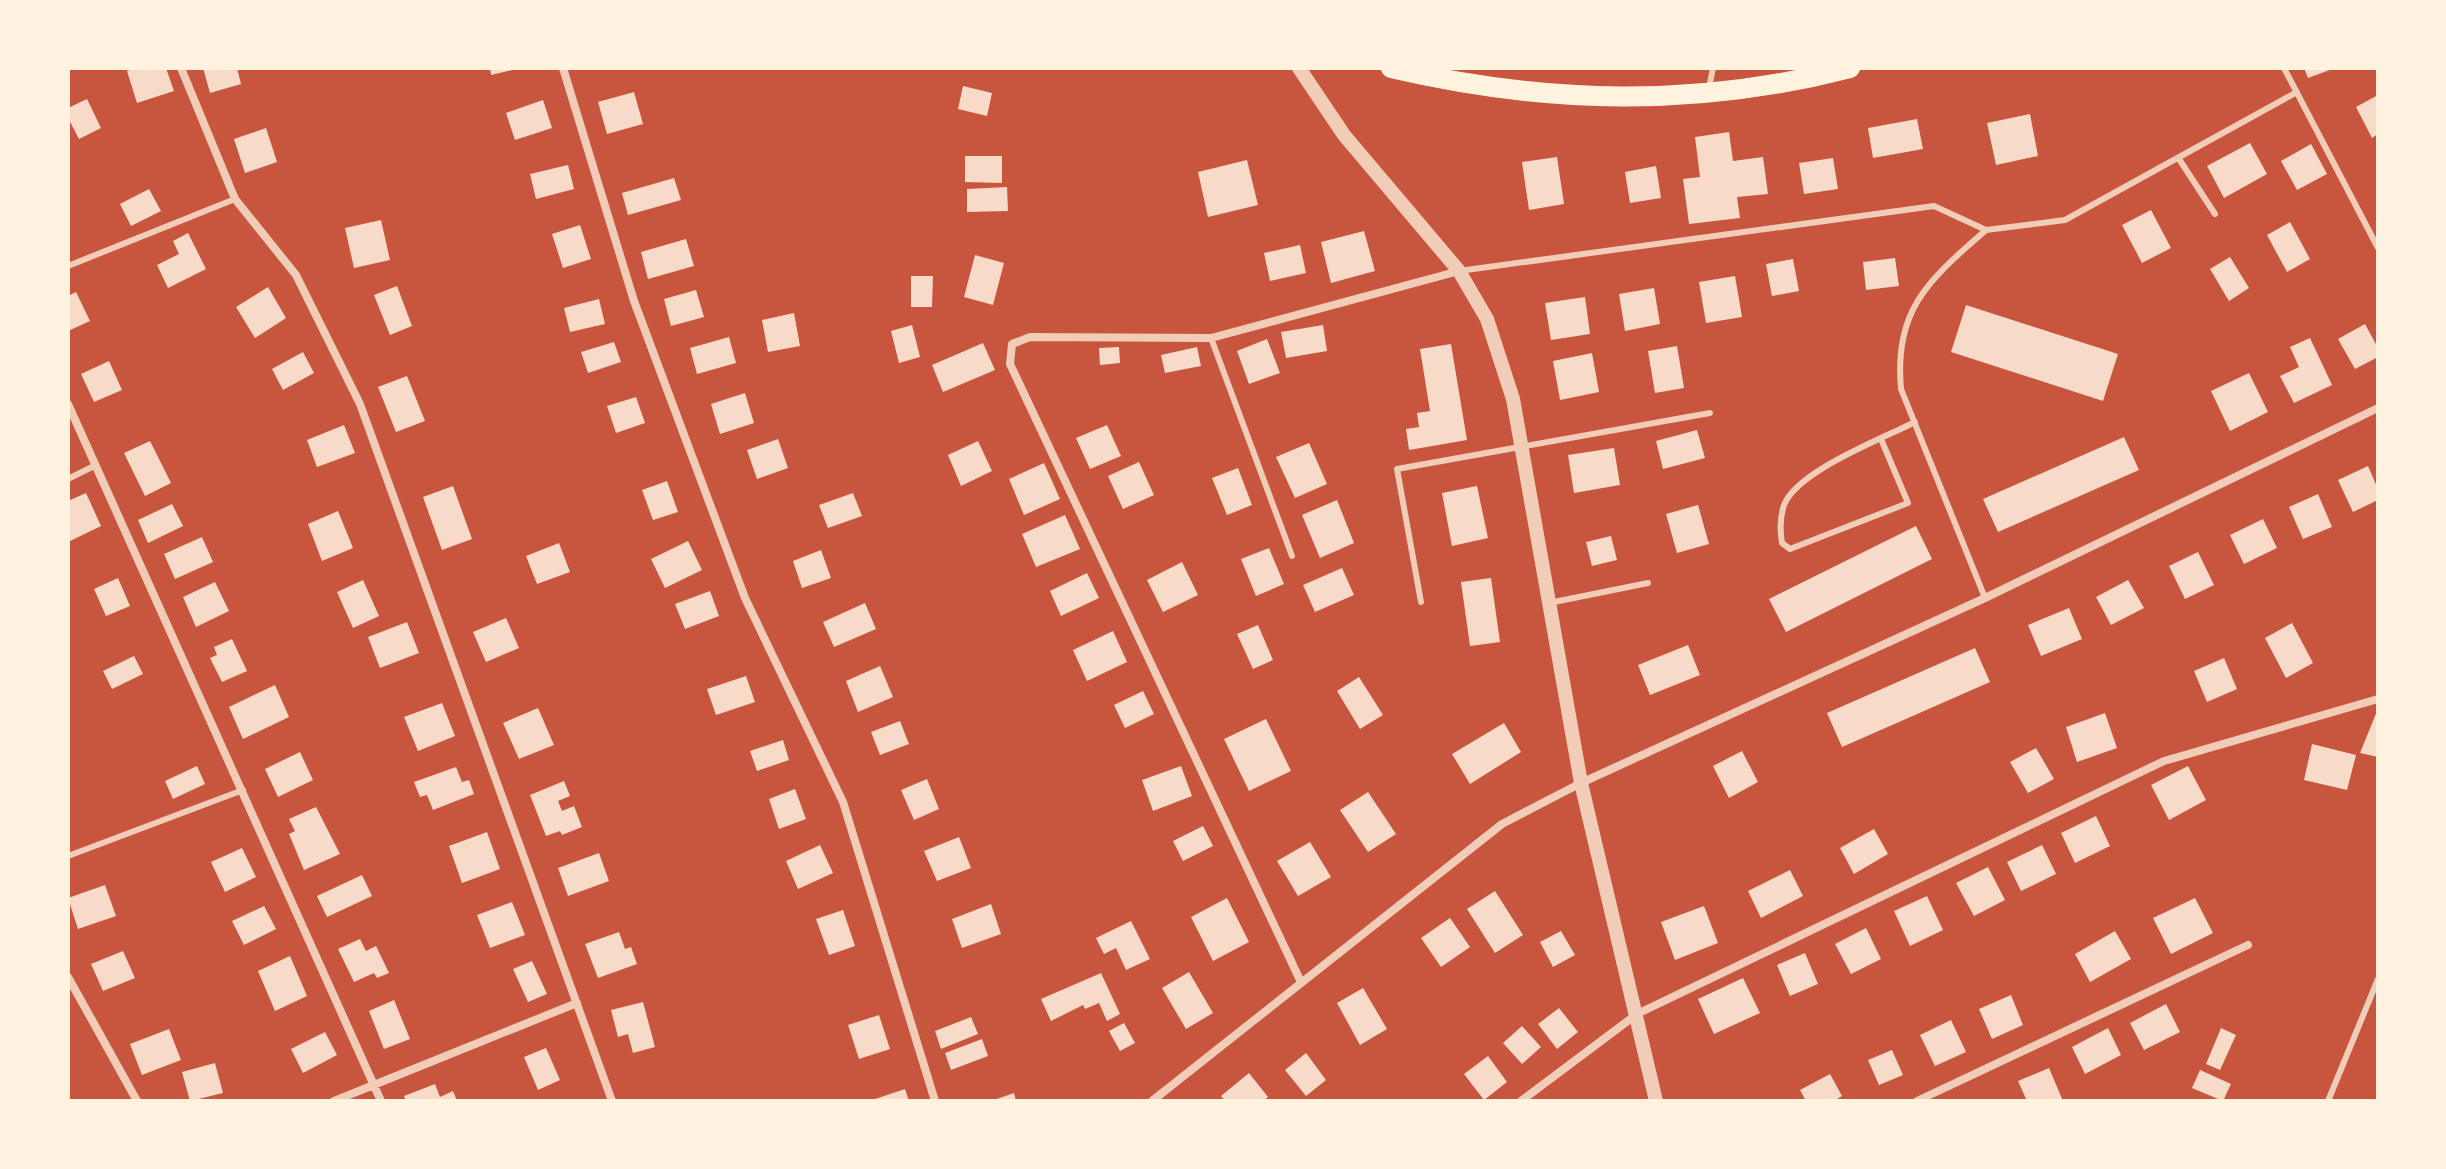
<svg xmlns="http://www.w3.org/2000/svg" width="2446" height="1169" font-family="Manrope,sans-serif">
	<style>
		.building { fill: #f7dbc8 }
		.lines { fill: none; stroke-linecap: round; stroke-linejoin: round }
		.service { stroke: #f1ccb7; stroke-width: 6 }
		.minor { stroke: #f1ccb7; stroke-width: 8 }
		.tertiary { stroke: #f1ccb7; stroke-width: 14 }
		.primary { stroke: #fff3e0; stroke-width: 20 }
	</style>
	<rect width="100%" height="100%" fill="#c8553d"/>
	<path class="building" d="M136 68H166L174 91 137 103 127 71Z
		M203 68H237L241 84 210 93Z
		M490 68H517V69L491 75Z
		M2304 68H2335L2308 78Z
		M963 86 992 93 987 116 958 109Z
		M634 92 643 124 607 134 598 102Z
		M2378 95V134L2372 138 2356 107Z
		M87 99 101 128 79 139 68 118V108Z
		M543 100 552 128 515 140 506 113Z
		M2030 114 2038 156 1996 165 1987 123Z
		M1917 119 1923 149 1873 158 1868 128Z
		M266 128 277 162 245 173 234 139Z
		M1729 132 1733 161 1763 157 1768 194 1737 197 1740 218 1689 224 1683 179 1700 177 1695 137Z
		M2250 143 2267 174 2224 198 2207 166Z
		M2311 144 2327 174 2297 190 2281 161Z
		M965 156H1002V183L965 182Z
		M1557 157 1564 204 1529 210 1522 162Z
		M1833 158 1838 189 1804 194 1799 163Z
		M1247 160 1258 205 1208 217 1198 172Z
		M568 165 574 189 536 199 530 174Z
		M1656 166 1661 198 1630 203 1625 172Z
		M674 178 681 200 628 215 622 193Z
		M1007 187 1008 211 967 212V189Z
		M149 189 161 211 131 226 120 204Z
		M2151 210 2171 248 2142 263 2122 225Z
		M381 220 390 260 354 268 345 228Z
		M2290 222 2310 259 2287 272 2267 235Z
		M580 225 591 259 563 268 552 234Z
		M1364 231 1375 271 1331 283 1321 242Z
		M188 233 206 269 168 288 157 265 179 254 173 241Z
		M686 239 694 266 648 279 641 252Z
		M1300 245 1306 273 1270 281 1264 253Z
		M975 255 1004 263 993 305 964 297Z
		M2230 257 2249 288 2229 301 2210 269Z
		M1895 258 1899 286 1866 290 1863 262Z
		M1793 259 1799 291 1772 296 1766 264Z
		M911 276H933L932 307H911Z
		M1735 276 1742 317 1706 323 1699 282Z
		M397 286 412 326 390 335 374 295Z
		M268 287 286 318 255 338 236 307Z
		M1654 288 1660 324 1625 331 1619 294Z
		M696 290 704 317 671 326 664 299Z
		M76 292 90 321 68 331V296Z
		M1585 297 1590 334 1551 340 1545 303Z
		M599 299 605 324 570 332 564 308Z
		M1966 305 2118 354 2103 401 1951 352Z
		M794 313 800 346 768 352 762 320Z
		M2365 324 2378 348V357L2355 369 2338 339Z
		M912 325 920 357 899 363 891 331Z
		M1323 325 1327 351 1286 358 1281 332Z
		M729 337 736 363 697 374 690 348Z
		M2310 338 2332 385 2294 403 2280 376 2299 367 2290 347Z
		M1267 339 1280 373 1249 384 1237 351Z
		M614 342 621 362 588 373 581 352Z
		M983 343 995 370 943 392 932 365Z
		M1451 344 1467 440 1409 450 1406 429 1419 427 1417 413 1430 411 1420 349Z
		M1677 346 1684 388 1655 393 1648 351Z
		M1119 347 1120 363 1100 365 1099 348Z
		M1197 347 1201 366 1165 373 1161 355Z
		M303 352 314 373 283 390 272 369Z
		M1592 353 1599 392 1560 400 1553 361Z
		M109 361 122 390 94 402 81 374Z
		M2249 373 2268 412 2230 431 2211 391Z
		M407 376 425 421 396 432 378 387Z
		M745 393 754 423 720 434 711 404Z
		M636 397 645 423 616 433 607 406Z
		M344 425 355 453 317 467 307 440Z
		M1107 425 1121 456 1090 469 1076 438Z
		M1697 430 1705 458 1663 469 1656 441Z
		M2124 437 2139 470 1998 532 1983 499Z
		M778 439 788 468 757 479 747 450Z
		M150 441 171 483 145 496 124 453Z
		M978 441 992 471 961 486 948 455Z
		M1309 443 1327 484 1295 498 1276 457Z
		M1614 448 1620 485 1574 493 1568 455Z
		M1139 462 1154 495 1123 509 1108 476Z
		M1044 463 1060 499 1024 515 1009 479Z
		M2368 466 2378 489V500L2353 512 2338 480Z
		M1238 468 1252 505 1227 515 1212 478Z
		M667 481 678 512 653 520 642 490Z
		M453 486 472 539 442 550 423 497Z
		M1477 486 1488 538 1452 546 1442 493Z
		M86 493 101 526 68 542V501Z
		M853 493 862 516 828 528 819 505Z
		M2318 494 2332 527 2303 539 2289 507Z
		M1337 500 1354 543 1320 558 1302 515Z
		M172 504 183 526 148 543 138 520Z
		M1698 505 1709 544 1677 553 1666 514Z
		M338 511 353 548 322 561 308 524Z
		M1065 515 1080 549 1036 567 1022 534Z
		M2263 519 2277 548 2244 564 2230 535Z
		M1916 526 1932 559 1786 632 1769 599Z
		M1611 536 1617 560 1592 566 1586 542Z
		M202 537 213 562 175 579 164 554Z
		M688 541 702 570 665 588 651 559Z
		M559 543 570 572 537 584 526 556Z
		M1269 548 1284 584 1256 596 1241 559Z
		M821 550 831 578 802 588 793 561Z
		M2198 552 2214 585 2185 599 2169 566Z
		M1182 562 1198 595 1163 612 1147 580Z
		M1342 568 1354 595 1315 612 1303 585Z
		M1087 573 1099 598 1061 616 1050 591Z
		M118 578 130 606 106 616 94 589Z
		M1491 578 1500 642 1470 646 1461 582Z
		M363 580 379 616 353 628 337 592Z
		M2128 580 2144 608 2111 625 2096 597Z
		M215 582 229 611 196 627 183 597Z
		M710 591 719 616 685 629 675 604Z
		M865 603 876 629 834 647 823 622Z
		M2069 608 2082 639 2041 656 2028 625Z
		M506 618 519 648 486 662 473 632Z
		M407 622 419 653 380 668 368 637Z
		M2292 623 2313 663 2286 678 2265 638Z
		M1258 625 1273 660 1253 669 1237 634Z
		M1113 631 1127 662 1087 681 1073 650Z
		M232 639 247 671 222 682 210 658 217 655 214 647Z
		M1688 645 1700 675 1650 695 1638 665Z
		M1975 648 1990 682 1842 747 1827 713Z
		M134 656 143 674 112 689 103 671Z
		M2224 658 2237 689 2207 702 2194 671Z
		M880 666 893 697 858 712 846 681Z
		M746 676 755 702 716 715 707 689Z
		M1359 677 1383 715 1360 729 1337 691Z
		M275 685 289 717 243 739 229 707Z
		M1143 691 1154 714 1125 728 1114 705Z
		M442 703 455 736 418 751 404 717Z
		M538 708 554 745 519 759 503 723Z
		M2377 711H2378V757L2360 753Z
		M2105 713 2117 748 2077 762 2066 727Z
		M1266 719 1291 771 1249 791 1224 739Z
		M900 721 909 744 880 755 871 732Z
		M1504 723 1521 752 1470 784 1452 754Z
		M783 740 789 760 757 771 750 751Z
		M2312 744 2356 755 2347 790 2304 780Z
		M2036 748 2054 779 2028 793 2010 762Z
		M1742 751 1758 782 1729 798 1713 766Z
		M300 752 313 780 278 797 265 769Z
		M197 766 205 784 173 799 165 781Z
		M1181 766 1192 796 1153 811 1142 780Z
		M2188 766 2206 800 2169 820 2151 785Z
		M456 767 462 782 469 780 474 794 433 810 427 795 420 797 414 782Z
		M927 779 939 809 914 820 901 790Z
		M564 781 570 796 558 801 562 811 574 806 582 827 562 835 560 831 546 836 530 795Z
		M795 789 806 819 779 829 769 799Z
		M1368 792 1396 834 1368 852 1340 810Z
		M316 807 340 854 304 870 289 834 295 831 289 819Z
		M2096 816 2110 846 2075 863 2061 833Z
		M1203 826 1213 846 1183 861 1173 841Z
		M1874 829 1888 854 1854 874 1840 848Z
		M487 832 500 869 462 883 449 846Z
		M959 837 971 868 937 881 924 851Z
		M1310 842 1331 877 1298 896 1277 861Z
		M820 845 833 873 798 889 786 861Z
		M2042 845 2056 874 2021 891 2007 862Z
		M242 848 256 877 225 892 211 862Z
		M599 853 609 881 568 896 558 868Z
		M1988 867 2005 900 1974 916 1956 883Z
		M1790 870 1803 896 1761 918 1748 891Z
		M362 875 372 896 327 917 317 896Z
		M105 885 116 916 78 929 68 898Z
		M1495 891 1523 935 1495 953 1467 909Z
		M1927 896 1943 930 1910 946 1894 911Z
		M1227 898 1249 942 1213 961 1191 917Z
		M2195 898 2213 933 2171 954 2153 918Z
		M512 902 525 935 490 948 477 915Z
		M991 904 1001 934 962 948 952 919Z
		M264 906 276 929 244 945 232 921Z
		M1704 906 1718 943 1675 960 1661 922Z
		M843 910 855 946 829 955 816 919Z
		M1450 918 1470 947 1441 967 1421 938Z
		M1131 921 1150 959 1126 970 1116 948 1104 954 1096 938Z
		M1866 928 1881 959 1851 974 1835 944Z
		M1561 931 1575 955 1553 967 1540 942Z
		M2115 931 2131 959 2090 982 2075 954Z
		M619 932 625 949 631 947 637 964 598 978 585 944Z
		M360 939 366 951 376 946 389 973 377 978 374 973 354 982 338 949Z
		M123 951 135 978 103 991 91 964Z
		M1805 953 1818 984 1790 996 1777 965Z
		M290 956 307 996 275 1011 258 971Z
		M532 961 547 994 528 1002 513 969Z
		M1189 972 1213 1013 1186 1029 1162 988Z
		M1101 973 1120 1014 1107 1021 1099 1003 1085 1009 1083 1005 1051 1021 1041 999Z
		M1743 978 1760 1013 1714 1034 1698 999Z
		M1363 988 1387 1029 1360 1045 1337 1003Z
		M2011 995 2023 1025 1992 1039 1979 1009Z
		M394 1000 410 1039 384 1049 369 1011Z
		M643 1002 655 1047 633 1053 628 1034 618 1037 611 1010Z
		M2166 1004 2180 1032 2144 1050 2130 1023Z
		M1559 1008 1578 1032 1557 1049 1538 1024Z
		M879 1015 890 1049 859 1059 848 1025Z
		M971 1017 978 1034 941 1049 935 1031Z
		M1951 1020 1966 1052 1935 1066 1920 1035Z
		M1124 1023 1135 1043 1120 1051 1109 1031Z
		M1522 1026 1541 1047 1522 1064 1503 1043Z
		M2108 1028 2121 1055 2085 1074 2072 1047Z
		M2221 1028 2236 1035 2220 1070 2206 1064Z
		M169 1029 181 1060 142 1075 130 1044Z
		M325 1032 337 1055 303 1073 291 1049Z
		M982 1039 988 1056 951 1070 945 1053Z
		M546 1048 560 1080 538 1090 524 1057Z
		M1892 1050 1903 1075 1879 1085 1868 1060Z
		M1306 1053 1326 1080 1306 1096 1285 1070Z
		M1488 1056 1507 1082 1484 1100 1464 1074Z
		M215 1063 223 1093 190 1101 182 1072Z
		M2049 1068 2063 1101H2027L2018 1081Z
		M2200 1070 2231 1084 2223 1101 2192 1088Z
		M1249 1073 1268 1097 1263 1101H1225L1221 1096Z
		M1830 1074 1842 1096 1834 1101H1806L1800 1090Z
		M435 1084 440 1097 453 1091 457 1101H406L404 1096Z
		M905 1089 909 1101H872V1100Z
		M1014 1093 1016 1101H991Z"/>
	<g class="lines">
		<path class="service" d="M2284 68 2378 248
			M1709 88 1713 68
			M2179 159 2215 214
			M68 266 235 199
			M1459 271 1934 206 1986 230 2065 220 2297 92
			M1211 338 1292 556
			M1881 439 1908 503 1790 549 1782 543C1780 531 1780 517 1784 505 1797 471 1882 439 1915 422
			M68 479 96 465
			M1985 598 1901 389C1894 308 1930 279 1986 230
			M1421 602 1397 469 1710 413
			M1549 603 1648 583
			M68 856 243 790
			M2328 1101 2378 979"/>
		<path class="minor" d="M181 68 235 199 296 275 360 404 612 1101
			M563 68 634 301 745 598 843 802 935 1101
			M68 404 381 1101
			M68 977 137 1101
			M1300 980 1010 364 1012 344 1030 337 1211 338 1459 271
			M334 1101 577 1003
			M1152 1101 1502 824 1581 783 1985 598 2378 408
			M1521 1101 1637 1014 2164 761 2378 699
			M1917 1101 2248 945"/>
		<path class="tertiary" d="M1299 68 1344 135 1459 271 1487 319 1513 399 1581 783 1656 1101"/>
		<path class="primary" d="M1391 68C1545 104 1696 108 1850 68"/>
	</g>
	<rect width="2446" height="1169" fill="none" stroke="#fff3e0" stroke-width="140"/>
</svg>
